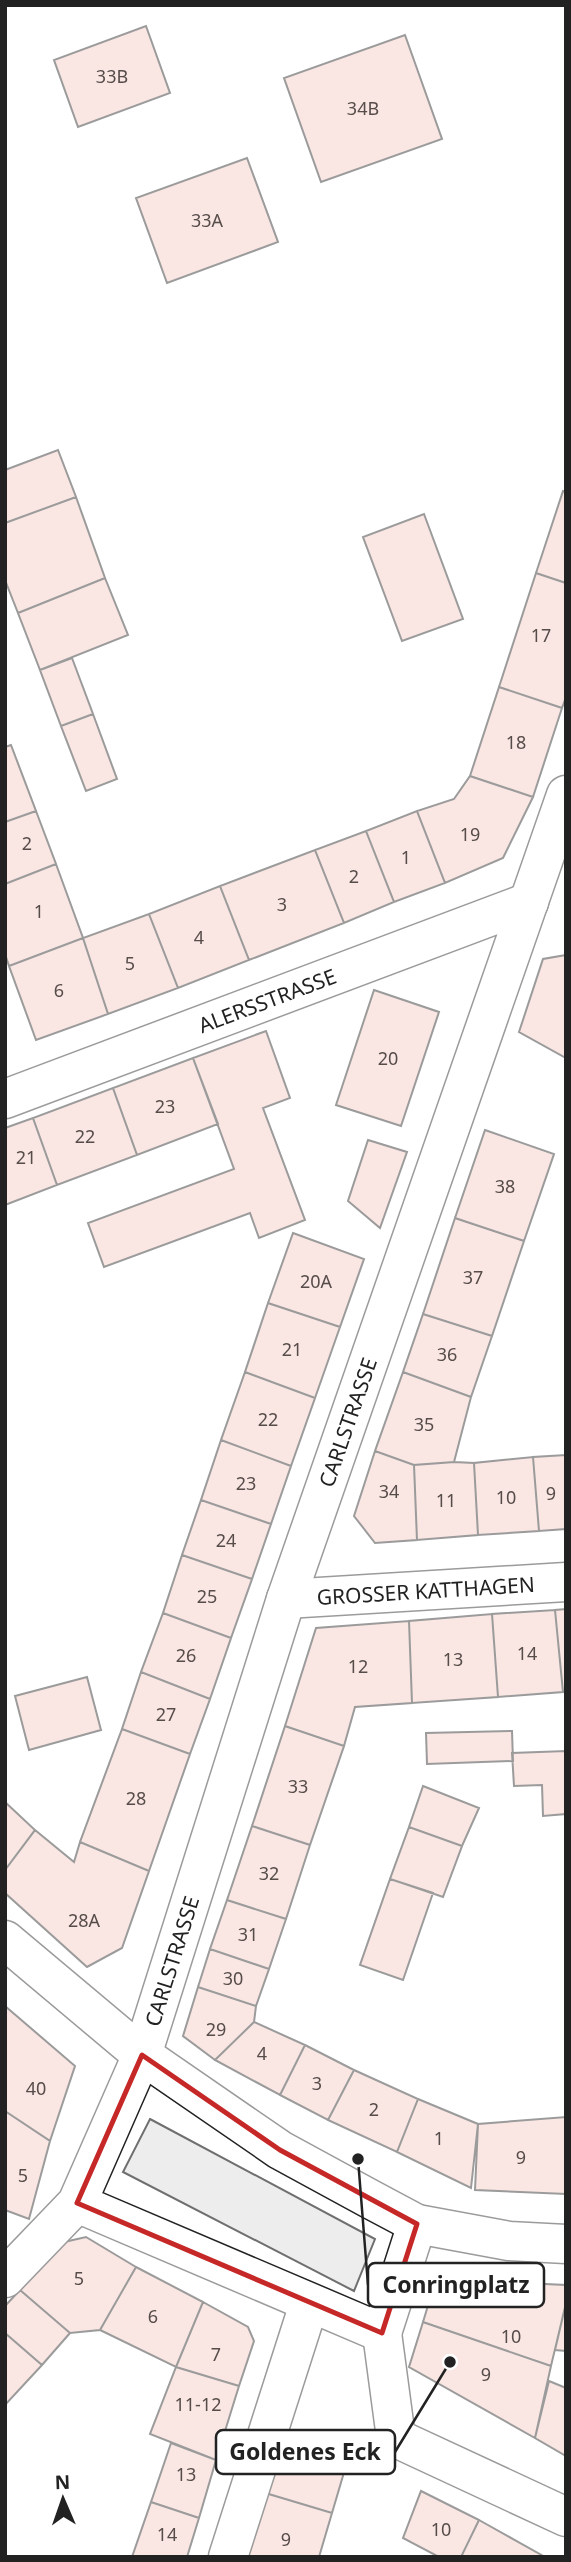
<svg xmlns="http://www.w3.org/2000/svg" width="571" height="2562" font-family="'Noto Sans',sans-serif">
	<style>
		.parking { fill: #ededed; stroke: #6f6f6f; stroke-width: 2 }
		.building { fill: #f3c9c0; stroke: #222; stroke-width: 2 }
		.lines { fill: none; stroke-linecap: round; stroke-linejoin: round }
		.street-casing { stroke: #222; stroke-width: 41 }
		.street { stroke: #fff; stroke-width: 38 }
		.marked { fill: none; stroke: #c62828; stroke-width: 5; stroke-linejoin: round }
		.labels { text-anchor: middle; dominant-baseline: central; stroke-width: 5; stroke-linejoin: round; paint-order: stroke }
		.number-label { font-size: 18px; fill: #564c4a }
		.street-label { font-size: 21px; fill: #222; stroke: #fff }
		.leader { fill: none; stroke: #222; stroke-width: 2.5 }
		.callout-dot { fill: #222; stroke: #fff; stroke-width: 2.5 }
		.callout { fill: #fff; stroke: #222; stroke-width: 2.5 }
		.callout-label { font-size: 23px; text-anchor: middle; font-weight: bold; fill: #222 }
	</style>
	<rect width="100%" height="100%" fill="#fff"/>
	<path class="parking" d="M150 2119 375 2239 354 2291 123 2172Z"/>
	<path class="building" d="M146 26 170 93 78 127 54 60Z
		M405 35 442 139 321 182 284 78Z
		M247 158 278 242 167 283 136 198Z
		M58 450 76 497 5 523V470Z
		M563 491 566 492V583L536 573Z
		M76 497 105 578 18 613 5 580V523Z
		M424 514 463 619 402 641 363 537Z
		M536 573 566 583V697L562 708 499 687Z
		M105 578 128 635 40 670 18 613Z
		M72 658 93 714 61 726 40 670Z
		M499 687 562 708 533 797 470 776Z
		M93 714 117 779 86 791 61 726Z
		M11 745 36 811 5 822V747Z
		M470 776 533 797 503 858 445 883 417 811 454 799Z
		M36 811 56 864 5 884V822Z
		M417 811 445 883 394 902 366 831Z
		M366 831 394 902 344 923 315 850Z
		M315 850 344 923 249 960 220 886Z
		M56 864 83 938 9 966 5 954V884Z
		M220 886 249 960 178 988 149 914Z
		M149 914 178 988 108 1014 83 938Z
		M83 938 108 1014 36 1040 9 966Z
		M566 955V1058L519 1032 543 959Z
		M374 990 439 1012 401 1126 336 1105Z
		M266 1031 290 1098 263 1108 305 1220 259 1238 250 1213 104 1267 88 1223 234 1169 193 1058Z
		M193 1058 218 1124 137 1155 113 1088Z
		M113 1088 137 1155 57 1185 33 1118Z
		M33 1118 57 1185 5 1205V1128Z
		M485 1130 554 1154 524 1241 455 1218Z
		M368 1140 407 1152 380 1228 348 1201Z
		M455 1218 524 1241 492 1336 423 1314Z
		M293 1233 364 1259 340 1327 268 1303Z
		M268 1303 340 1327 315 1398 245 1372Z
		M423 1314 492 1336 471 1397 403 1372Z
		M245 1372 315 1398 291 1466 221 1440Z
		M403 1372 471 1397 454 1462 414 1465 375 1451Z
		M221 1440 291 1466 271 1524 201 1500Z
		M375 1451 414 1465 417 1540 375 1543 354 1516Z
		M566 1455V1529L539 1531 533 1457Z
		M533 1457 539 1531 478 1535 474 1463Z
		M454 1462 474 1463 478 1535 417 1540 414 1465Z
		M201 1500 271 1524 252 1579 182 1555Z
		M182 1555 252 1579 231 1638 163 1613Z
		M566 1609V1692H563L555 1610Z
		M555 1610 563 1692 498 1697 492 1614Z
		M163 1613 231 1638 210 1699 141 1672Z
		M492 1614 498 1697 412 1703 409 1621Z
		M409 1621 412 1703 355 1707 344 1746 285 1726 316 1628Z
		M141 1672 210 1699 190 1754 122 1729Z
		M87 1677 101 1730 29 1750 15 1696Z
		M285 1726 344 1746 310 1845 252 1826Z
		M122 1729 190 1754 149 1871 80 1842Z
		M512 1731 513 1761 427 1764 426 1733Z
		M566 1751V1814L543 1816 542 1785 514 1786 512 1753Z
		M423 1786 479 1808 462 1846 409 1827Z
		M5 1802 35 1830 5 1870Z
		M252 1826 310 1845 286 1919 227 1900Z
		M409 1827 462 1846 443 1897 390 1879Z
		M35 1830 74 1862 80 1842 149 1871 122 1948 87 1967 5 1893V1870Z
		M390 1879 433 1893 403 1980 360 1965Z
		M227 1900 286 1919 269 1969 210 1949Z
		M210 1949 269 1969 256 2006 198 1987Z
		M198 1987 256 2006 254 2022 215 2060 183 2036Z
		M5 2006 75 2066 50 2141 5 2111Z
		M254 2022 305 2045 280 2095 215 2060Z
		M305 2045 354 2070 328 2120 280 2095Z
		M354 2070 418 2099 397 2152 328 2120Z
		M418 2099 478 2124 471 2188 397 2152Z
		M5 2111 50 2141 29 2219 5 2210Z
		M566 2117V2194L475 2190 478 2124Z
		M86 2237 136 2267 100 2330 70 2333 20 2290 60 2243Z
		M136 2267 203 2302 176 2367 100 2330Z
		M436 2279 566 2285V2303L551 2366 423 2322Z
		M20 2290 70 2333 42 2365 5 2333V2306Z
		M203 2302 248 2327 254 2341 239 2386 176 2367Z
		M566 2303V2351L555 2350Z
		M423 2322 551 2366 535 2438 409 2367Z
		M5 2333 42 2365 5 2405Z
		M176 2367 239 2386 216 2460 150 2434Z
		M549 2381 566 2388V2456L535 2438Z
		M315 2438 350 2452 332 2513 262 2492 269 2464Z
		M171 2443 216 2460 199 2518 151 2502Z
		M421 2491 479 2520 461 2557H439L403 2538Z
		M262 2492 332 2513 319 2557H242Z
		M151 2502 199 2518 187 2557H132Z
		M479 2520 545 2557H461Z"/>
	<g class="lines">
		<g class="street-casing">
			<g id="street">
				<path id="s1" d="M5 1099 529 902"/>
				<path id="s2" d="M286 1599 566 1582"/>
				<path d="M5 1940 142 2055 280 2150 370 2199 417 2224 509 2241 566 2244"/>
				<path d="M77 2203 382 2333 417 2224"/>
				<path id="s3" d="M5 2278 77 2203 142 2055 286 1599 566 795"/>
				<path d="M382 2333 396 2438 566 2517"/>
				<path d="M228 2557 309 2304"/>
			</g>
		</g>
		<use href="#street" class="street"/>
	</g>
	<path d="M0 0H571V2562H0ZM142 2055 280 2150 417 2224 382 2333 77 2203Z" fill="#fff" fill-opacity=".55" fill-rule="evenodd"/>
	<path class="marked" d="M142 2055 280 2150 417 2224 382 2333 77 2203Z"/>
	<g class="labels">
		<g class="number-label">
			<text x="112" y="76">33B</text>
			<text x="363" y="108">34B</text>
			<text x="207" y="220">33A</text>
			<text x="541" y="635">17</text>
			<text x="516" y="742">18</text>
			<text x="470" y="834">19</text>
			<text x="27" y="843">2</text>
			<text x="406" y="857">1</text>
			<text x="354" y="876">2</text>
			<text x="282" y="904">3</text>
			<text x="39" y="911">1</text>
			<text x="199" y="937">4</text>
			<text x="130" y="963">5</text>
			<text x="59" y="990">6</text>
			<text x="388" y="1058">20</text>
			<text x="165" y="1106">23</text>
			<text x="85" y="1136">22</text>
			<text x="26" y="1157">21</text>
			<text x="505" y="1186">38</text>
			<text x="473" y="1277">37</text>
			<text x="316" y="1281">20A</text>
			<text x="292" y="1349">21</text>
			<text x="447" y="1354">36</text>
			<text x="268" y="1419">22</text>
			<text x="424" y="1424">35</text>
			<text x="246" y="1483">23</text>
			<text x="389" y="1491">34</text>
			<text x="551" y="1493">9</text>
			<text x="506" y="1497">10</text>
			<text x="446" y="1500">11</text>
			<text x="226" y="1540">24</text>
			<text x="207" y="1596">25</text>
			<text x="527" y="1653">14</text>
			<text x="186" y="1655">26</text>
			<text x="453" y="1659">13</text>
			<text x="358" y="1666">12</text>
			<text x="166" y="1714">27</text>
			<text x="298" y="1786">33</text>
			<text x="136" y="1798">28</text>
			<text x="269" y="1873">32</text>
			<text x="84" y="1920">28A</text>
			<text x="248" y="1934">31</text>
			<text x="233" y="1978">30</text>
			<text x="216" y="2029">29</text>
			<text x="262" y="2053">4</text>
			<text x="317" y="2083">3</text>
			<text x="36" y="2088">40</text>
			<text x="374" y="2109">2</text>
			<text x="439" y="2138">1</text>
			<text x="521" y="2157">9</text>
			<text x="23" y="2175">5</text>
			<text x="79" y="2278">5</text>
			<text x="153" y="2316">6</text>
			<text x="511" y="2336">10</text>
			<text x="216" y="2354">7</text>
			<text x="486" y="2374">9</text>
			<text x="198" y="2404">11-12</text>
			<text x="186" y="2474">13</text>
			<text x="441" y="2529">10</text>
			<text x="167" y="2534">14</text>
			<text x="286" y="2539">9</text>
		</g>
		<g class="street-label">
			<text stroke="none"><textPath href="#s1" startOffset="280">ALERSSTRASSE</textPath></text>
			<text stroke="none"><textPath href="#s3" startOffset="931">CARLSTRASSE</textPath></text>
			<text stroke="none"><textPath href="#s2" startOffset="140">GROSSER KATTHAGEN</textPath></text>
			<text stroke="none"><textPath href="#s3" startOffset="364">CARLSTRASSE</textPath></text>
		</g>
	</g>
	<path class="leader" d="M358 2159L368 2285M450 2362L395 2452"/>
	<g class="callout-dot">
		<circle cx="358" cy="2159" r="7"/>
		<circle cx="450" cy="2362" r="7"/>
	</g>
	<g class="callout">
		<rect x="368" y="2263" width="176" height="44" rx="7"/>
		<rect x="216" y="2430" width="179" height="44" rx="7"/>
	</g>
	<g class="callout-label">
		<text x="456" y="2293">Conringplatz</text>
		<text x="305" y="2460">Goldenes Eck</text>
	</g>
	<rect width="571" height="2562" fill="none" stroke="#222222" stroke-width="14"/>
	<g transform="translate(63 2499) rotate(358)" stroke="#ffffff" stroke-width="5" paint-order="stroke">
	<path d="M0-5L12 26L0 18L-12 26Z" fill="#222222"/>
	<text y="-10" font-size="19" font-weight="bold" text-anchor="middle" fill="#222222">N</text>
	</g>
</svg>
